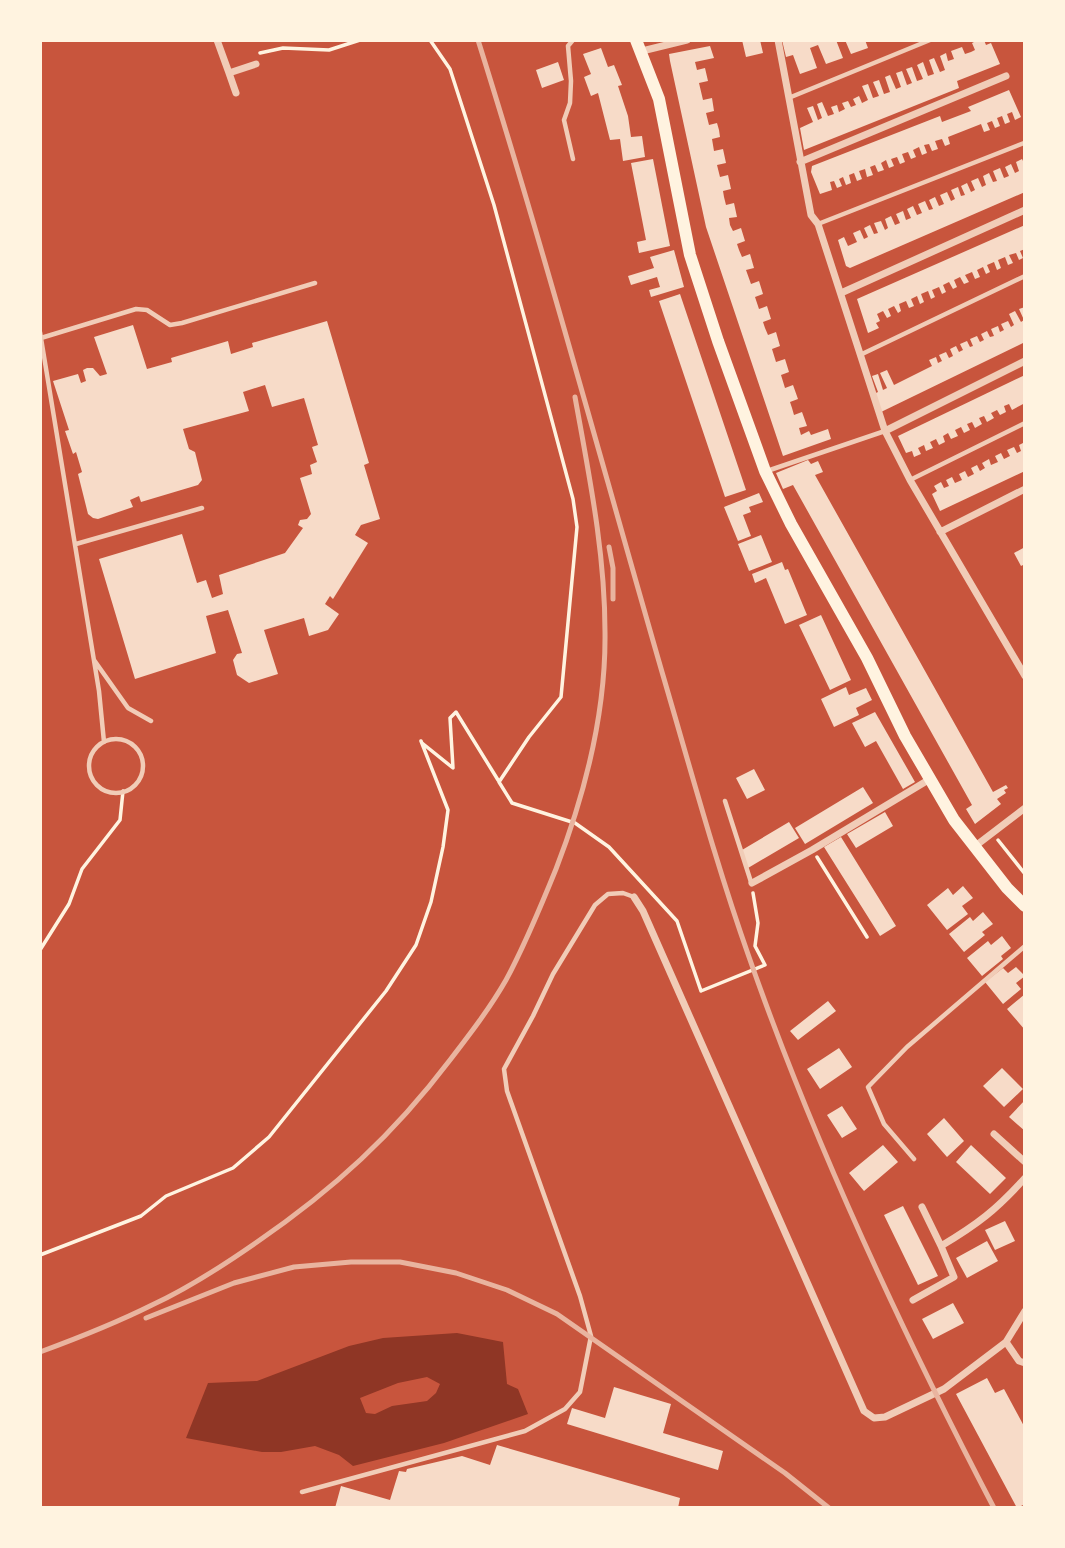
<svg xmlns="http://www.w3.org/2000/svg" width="1065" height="1548" font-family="'Golos Text',sans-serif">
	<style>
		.water { fill: #8f3625; fill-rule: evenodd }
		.building { fill: #f7dbc8 }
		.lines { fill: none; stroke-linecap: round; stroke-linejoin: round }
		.path { stroke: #fff3e0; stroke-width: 3.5 }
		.service { stroke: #f1ccb7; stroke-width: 4.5 }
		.minor { stroke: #f1ccb7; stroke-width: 7 }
		.secondary { stroke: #fff3e0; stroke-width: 12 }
		.rail { stroke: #e9b49f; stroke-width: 5 }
	</style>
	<rect width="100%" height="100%" fill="#c8553d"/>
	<path class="water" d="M457 1333 503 1342 507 1384 518 1389 528 1414 444 1443 353 1466 339 1455 315 1446 281 1452H262L186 1438 208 1383 257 1381 349 1346 383 1338ZM427 1377 440 1384 436 1393 427 1401 392 1406 375 1414 366 1413 360 1398 398 1383Z"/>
	<path class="building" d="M742 40H760L763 53 746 57Z
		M782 40H836L843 58 826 64 818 45 810 48 817 68 800 74 793 55 786 57Z
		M845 40H865L868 48 851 54Z
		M978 40H984L986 45 991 43 1000 64 957 81 959 88 804 150 800 128 813 122 807 108 813 106 818 120 822 118 817 104 822 102 828 116 834 114 831 107 837 105 839 112 845 109 842 103 848 101 851 107 856 105 853 99 859 96 862 103 868 100 862 86 868 84 873 98 879 96 873 82 879 80 884 94 890 92 885 77 890 75 896 89 901 87 896 73 902 71 907 85 912 83 906 69 912 67 917 81 923 79 917 65 923 62 928 76 934 74 929 60 934 58 940 72 945 70 940 56 946 53 948 61 954 59 951 51 962 47 965 54 971 52 975 50 972 43Z
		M710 46 714 58 695 62 697 70 705 68 708 81 699 83 703 100 712 98 714 111 706 113 709 125 717 123 719 130 720 137 712 139 714 151 723 149 726 163 717 165 720 177 728 175 731 189 723 191 724 197 726 205 734 203 737 217 729 218 730 225 733 231 741 228 745 241 737 244 739 250 742 257 750 254 754 268 746 270 751 284 759 281 763 294 755 297 759 309 767 306 771 319 763 322 765 328 768 335 776 332 780 346 772 349 776 362 785 359 789 372 781 375 785 388 793 385 798 399 790 402 792 408 794 415 802 412 807 426 799 428 801 435 809 431 811 435 828 429 831 439 783 456 706 227 670 61 669 54Z
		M601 48 608 67 614 65 622 85 618 86 628 116 631 137 642 136 645 157 623 161 620 139 610 140 598 93 591 96 584 77 591 74 583 54Z
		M558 62 564 80 542 88 536 70Z
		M1009 90 1021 117 1015 120 1012 112 1007 114 1010 122 1005 124 1002 116 997 118 1000 126 995 128 992 121 987 123 990 130 984 132 981 124 976 126 948 137 950 144 945 146 942 139 935 141 938 149 932 151 929 144 924 145 927 153 922 155 919 147 913 150 916 157 911 159 908 152 902 154 905 162 900 164 897 157 891 159 894 166 889 168 886 160 881 163 884 170 878 172 875 165 870 167 873 175 867 177 865 169 859 171 862 179 857 181 854 173 849 175 851 183 846 185 843 177 839 179 842 186 837 188 834 181 830 182 832 190 820 194 811 172 812 166 940 116 942 122 971 111 968 107Z
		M653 159 670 246 639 253 637 242 646 240 631 163Z
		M1022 159 1025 165V192L850 268 846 266 838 240 844 237 848 246 857 242 853 233 860 230 864 239 868 237 864 228 870 225 874 234 878 233 874 223 881 221 885 230 888 228 885 219 891 216 895 225 900 223 896 214 903 211 906 220 911 218 907 209 913 206 917 215 922 213 918 204 925 201 929 210 933 209 929 200 935 197 939 206 944 204 940 195 947 192 951 201 955 199 951 190 958 187 961 196 965 195 961 186 967 183 971 192 975 190 971 181 978 178 982 187 986 185 983 176 989 173 993 182 997 181 993 171 1000 168 1004 178 1009 176 1005 167 1011 164 1015 173 1019 171 1016 162Z
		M1025 225V249L1020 251 1023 258 1019 260 1016 253 1009 255 1013 263 1008 265 1005 257 998 260 1001 268 997 270 994 262 987 265 990 272 986 274 983 267 977 270 980 277 975 279 972 272 965 275 969 282 964 284 960 277 954 280 957 287 953 289 949 282 943 285 946 292 942 294 939 287 932 290 935 297 931 299 928 291 921 294 924 302 920 304 917 296 911 299 914 306 909 308 906 301 899 304 901 311 898 313 894 306 888 309 891 316 887 318 883 311 877 314 880 321 876 323 879 328 868 333 857 299Z
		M674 250 684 287 651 297 649 290 660 287 657 277 631 285 628 276 654 268 650 257Z
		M680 294 746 490 725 497 659 301Z
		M1025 307V342L881 412 874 394 878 392 872 376 878 374 883 390 887 388 880 373 887 370 894 385 932 366 929 360 936 357 938 363 942 361 939 355 946 352 949 358 953 356 950 349 956 346 959 352 963 350 960 344 967 341 970 347 973 346 970 339 977 336 980 342 984 340 981 334 987 331 990 337 994 336 991 329 998 326 1000 332 1004 330 1001 324 1008 321 1011 327 1014 325 1009 314 1015 311 1021 322 1024 320 1019 309Z
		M327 321 369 463 364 465 380 519 361 525 355 535 368 543 333 599 330 596 325 604 339 614 328 630 309 636 304 618 264 630 278 674 249 683 237 675 233 660 237 654 242 653 228 610 206 616 216 653 135 679 99 559 182 534 197 583 206 580 212 598 223 594 219 575 285 553 303 528 298 525 300 520 307 519 311 514 300 478 312 474 310 465 317 462 312 447 318 445 304 398 272 407 265 385 243 392 249 411 183 429 189 449 195 452 202 480 198 485 141 502 139 496 130 500 133 507 98 519 93 518 88 514 78 474 82 472 76 452 73 454 65 431 69 430 53 381 78 374 81 383 86 381 83 370 87 368H93L100 376 107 374 94 337 133 325 147 369 172 362 171 358 228 341 231 354 253 347 252 343Z
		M1025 375V396L1023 397 1025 403 1012 410 1009 404 1004 406 1006 412 1000 415 997 410 991 413 994 418 987 422 984 416 979 418 982 424 975 428 972 422 967 424 970 430 964 433 961 427 955 430 958 436 951 439 948 433 943 436 945 442 939 445 936 439 930 442 933 448 926 451 924 445 918 448 921 454 914 457 912 451 906 453 898 436Z
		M1025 442V471L940 511 932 494 937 491 934 486 941 482 944 488 949 486 946 480 952 477 955 483 962 480 959 474 965 471 968 477 974 474 971 468 977 465 980 471 985 468 982 463 989 459 991 465 998 462 995 456 1001 453 1004 459 1010 456 1007 450 1014 447 1017 453 1021 451 1019 445Z
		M808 460 811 464 818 461 823 472 815 475 993 792 1006 785 1008 788 1004 790 1006 793 997 799 1001 804 975 824 966 809 972 805 793 485 783 489 776 473Z
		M759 493 763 502 749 507 751 512 743 515 751 536 738 541 724 507Z
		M761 535 772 562 749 571 738 544Z
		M1025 547V564L1021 566 1014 553Z
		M782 562 785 570 788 569 807 615 785 624 766 578 755 583 752 574Z
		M821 615 851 680 830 690 799 625Z
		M846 687 849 695 866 688 872 700 856 708 859 715 834 727 821 699Z
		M875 712 915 782 903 789 876 741 865 747 852 723Z
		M754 769 765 790 747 799 736 778Z
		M863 787 873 803 805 844 795 828Z
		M885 812 893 826 856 848 847 834Z
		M789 822 799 838 748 868 742 850Z
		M841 837 896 926 880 936 824 847Z
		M963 886 973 898 962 906 968 914 947 930 927 905 948 888 953 895Z
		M983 912 993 924 982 932 985 935 964 952 949 934 970 917 973 921Z
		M1002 936 1011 948 1001 956 1003 959 982 976 967 958 988 941 991 945Z
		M1016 967 1025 976 1016 983 1021 989 1003 1004 985 982 1003 968 1008 973Z
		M1025 994V1030L1007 1009Z
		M828 1001 836 1011 798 1040 790 1031Z
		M839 1048 852 1067 820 1089 807 1069Z
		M1002 1068 1023 1089 1004 1107 983 1086Z
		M1025 1100V1131L1009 1117Z
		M842 1106 857 1129 842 1138 827 1115Z
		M944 1118 964 1141 947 1157 927 1134Z
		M883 1145 898 1162 864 1191 849 1173Z
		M971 1145 1006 1178 990 1194 956 1162Z
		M903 1206 938 1276 918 1285 884 1215Z
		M1005 1221 1015 1241 995 1250 985 1230Z
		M987 1241 998 1261 967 1278 956 1258Z
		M953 1303 964 1323 933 1339 922 1319Z
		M987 1378 995 1393 1004 1389 1025 1428V1504L1017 1508 956 1394Z
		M614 1387 671 1404 663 1433 723 1451 718 1470 567 1424 572 1408 605 1418Z
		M497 1445 680 1498 678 1508H335L341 1486 390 1500 399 1471 406 1472 407 1469 462 1456 490 1465Z"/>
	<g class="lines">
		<path class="path" d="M430 40 450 69 494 205 573 499 577 527 561 697 529 737 499 782 512 803 575 823 609 847 677 921 701 991 765 965 755 946 758 923 753 893
			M260 53 283 48 329 50 360 40
			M422 743 453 768 450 718 456 712 498 780
			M998 840 1025 874
			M817 857 867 937
			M40 950 69 904 82 869 120 820 123 791
			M40 1255 141 1216 166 1196 233 1168 269 1137 386 991 416 945 431 902 443 847 448 810 421 741"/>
		<path class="service" d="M791 97 930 40
			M573 159 564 120 570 103 571 81 568 46 573 40
			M818 224 1024 143
			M40 332 99 691 104 742
			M41 338 136 309 147 310 170 325 182 323 315 283
			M860 355 1025 276
			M767 471 885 431
			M910 480 1025 423
			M76 544 202 508
			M94 660 128 708 151 721
			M89 766a27 27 0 1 1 54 0a27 27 0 1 1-54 0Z
			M725 801 751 882
			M914 1159 884 1124 868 1087 907 1047 1025 946
			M302 1492 525 1431 565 1409 580 1392 591 1336 580 1296 507 1091 504 1069 533 1016 553 974 595 905 608 894 623 893 634 897"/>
		<path class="minor" d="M217 40 229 73 256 64
			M778 40 811 215 818 224 885 431 910 480 1025 676
			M642 51 687 40
			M229 73 236 93
			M800 162 1006 76
			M841 293 1025 210
			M885 431 1025 361
			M940 532 1025 489
			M974 847 1025 808
			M752 883 812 850 930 779
			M634 897 643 911 864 1411 874 1418 885 1417 944 1389 1006 1342 1025 1311
			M994 1134 1025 1162
			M922 1207 941 1246
			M913 1300 954 1277 941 1246C978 1224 996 1210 1025 1178
			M1006 1342 1019 1361 1025 1363"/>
		<path class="secondary" d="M636 40 659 99 690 255 718 341 765 471 791 524 867 658 905 736 954 820 1007 888 1025 906"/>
		<path class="rail" d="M478 40C544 250 601 461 662 672 690 767 716 864 749 957 815 1146 901 1330 994 1508
			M609 547 613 568V599
			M146 1318 234 1283 294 1267 351 1262H400L456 1273 507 1290 557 1314 785 1473 829 1508
			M40 1352C78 1338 116 1323 152 1305 189 1288 224 1265 257 1242 334 1189 393 1135 450 1060 470 1034 490 1008 506 980 525 945 541 906 556 869 585 794 606 713 605 632 605 552 589 475 575 397"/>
	</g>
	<rect width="1065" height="1548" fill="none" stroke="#fff3e0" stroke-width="84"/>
</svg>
